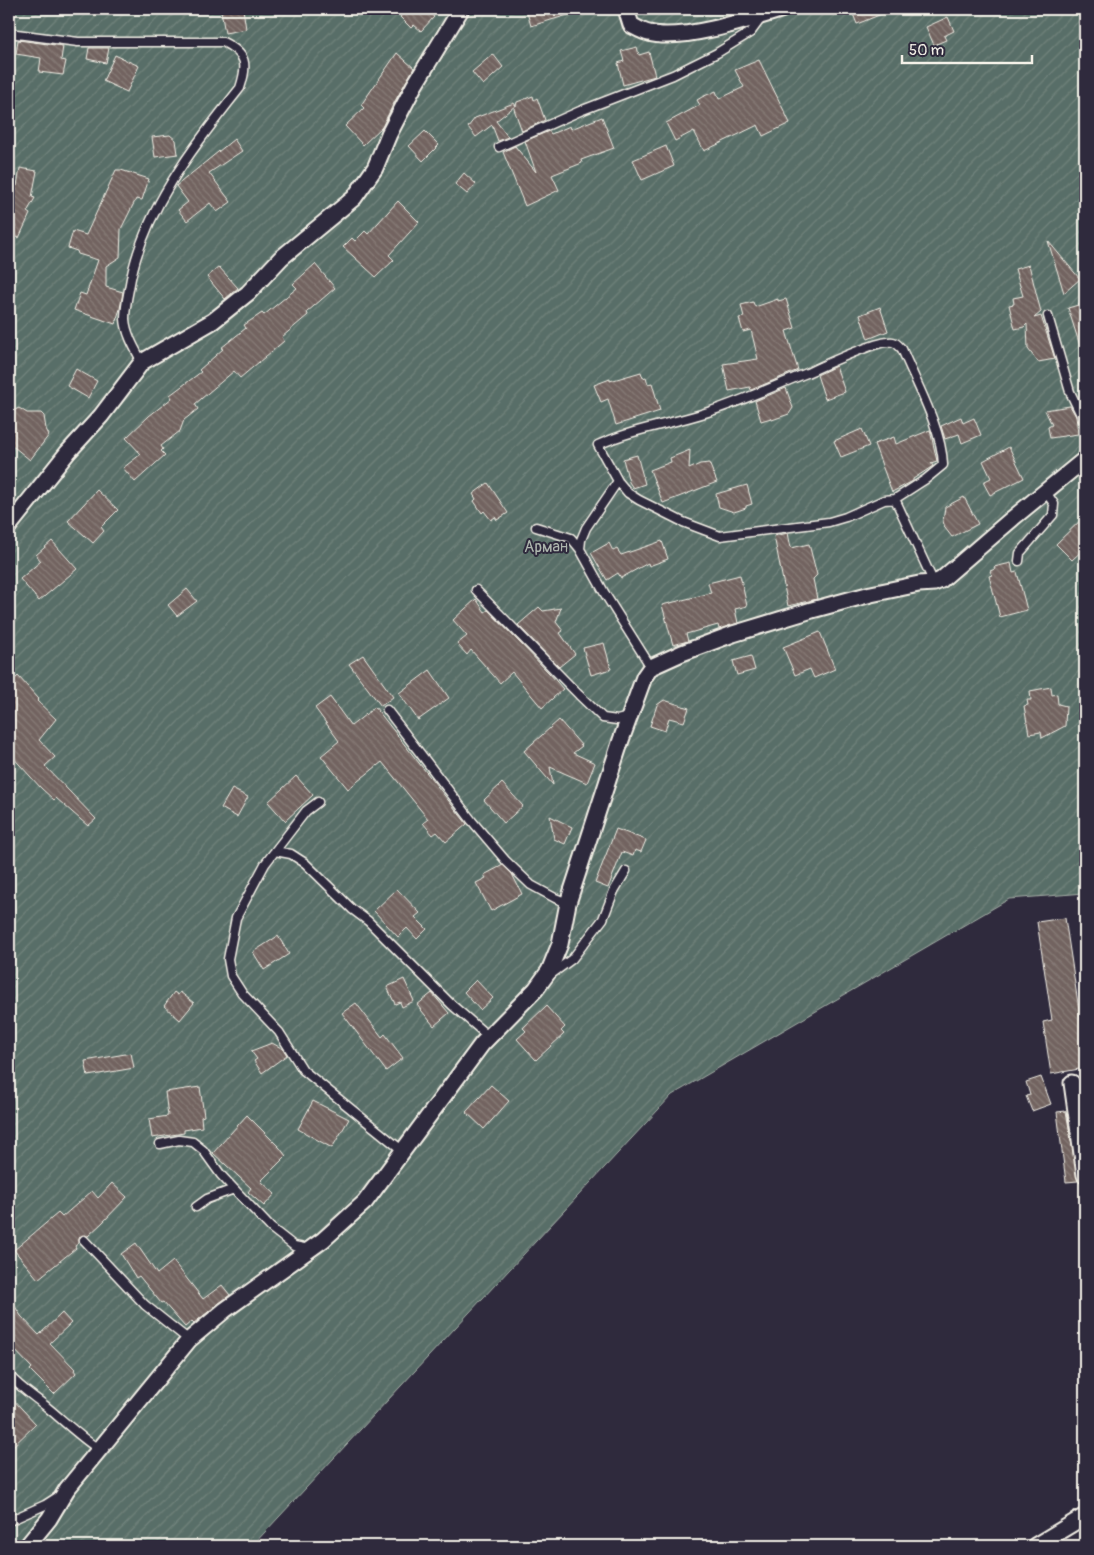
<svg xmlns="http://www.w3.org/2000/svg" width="1094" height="1555" font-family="Pangolin,sans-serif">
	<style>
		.garden { fill: url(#garden-furrows); stroke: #a6b0a8 }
		.building { fill: url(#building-back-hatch); stroke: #f4f1e8 }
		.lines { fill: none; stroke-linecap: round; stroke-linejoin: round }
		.service-casing { stroke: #f4f1e8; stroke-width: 11 }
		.minor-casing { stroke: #f4f1e8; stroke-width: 19 }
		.service { stroke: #2f2a3d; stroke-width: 8 }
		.minor { stroke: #2f2a3d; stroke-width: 15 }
		.labels { text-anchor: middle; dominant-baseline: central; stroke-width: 4; stroke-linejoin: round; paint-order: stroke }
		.park-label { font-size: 16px; fill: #aeb6ae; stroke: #2f2a3d }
	</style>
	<defs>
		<pattern id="garden-furrows" width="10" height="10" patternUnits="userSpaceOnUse" patternTransform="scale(1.25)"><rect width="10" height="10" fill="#596e67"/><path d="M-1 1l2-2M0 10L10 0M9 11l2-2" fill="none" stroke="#71837d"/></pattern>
		<pattern id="building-back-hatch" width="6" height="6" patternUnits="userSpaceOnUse" patternTransform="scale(1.25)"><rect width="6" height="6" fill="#726460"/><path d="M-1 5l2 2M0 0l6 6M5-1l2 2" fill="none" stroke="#877b77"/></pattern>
	</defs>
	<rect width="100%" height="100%" fill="#2f2a3d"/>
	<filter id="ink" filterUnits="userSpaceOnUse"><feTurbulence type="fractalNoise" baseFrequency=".02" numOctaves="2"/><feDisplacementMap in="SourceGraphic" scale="10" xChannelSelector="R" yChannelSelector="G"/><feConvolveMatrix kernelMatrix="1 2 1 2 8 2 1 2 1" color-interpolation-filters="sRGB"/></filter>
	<g filter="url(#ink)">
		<path class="garden" d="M9 9H1085V893L1009 899 672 1095 252 1546H9Z"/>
		<path class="building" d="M233 9H243L246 29 225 33 221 11Z
			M407 9H425L434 17 421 31 414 25 411 28 400 17Z
			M526 9H578V12L531 26Z
			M851 9H894L857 24Z
			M948 17 954 31 944 36 946 40 934 45 926 27Z
			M18 40 63 46 61 60 66 61 63 75 39 72 41 58 16 54Z
			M637 47 639 55 649 52 655 76 623 85 618 63 624 61 621 51Z
			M89 48H109L106 63 87 59Z
			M397 53 414 68 395 101 382 127 363 145 345 126 364 108 361 105Z
			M493 54 503 67 483 85 472 72Z
			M115 55 139 66 127 92 103 81Z
			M759 60 790 123 763 136 758 125 704 151 694 131 675 141 666 123 700 105 697 100 702 97 716 91 719 99 744 87 735 70Z
			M533 96 534 100 537 98 545 120 522 131 514 109 515 106 496 121 508 137 498 141 492 125 476 137 468 127 475 118 514 103 516 106 517 102Z
			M602 117 614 148 581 160 582 163 552 175 559 190 525 206 503 152 515 146 536 172 525 141 549 131 551 134 570 126 571 129Z
			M425 131 439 145 423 161 409 146Z
			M170 135 176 140 178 154 155 157 152 137Z
			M234 139 242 151 209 173 231 202 217 212 210 203 187 221 178 210 188 202 176 186Z
			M666 146 674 166 642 180 633 160Z
			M20 168 37 171 32 197 35 198 27 212 30 214 19 238 9 233V193L12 185 17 186Z
			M116 170H121L149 179 142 200 136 199 121 229 120 257 106 266V287L123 292 120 309 115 324 74 310 80 293 86 295 98 260 78 254 77 251 68 248 73 231 86 235Z
			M464 173 476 184 467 194 455 184Z
			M398 201 419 222 389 255 394 260 376 277 343 247 352 238 355 241 365 231 368 234Z
			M1048 241 1080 279 1064 293Z
			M315 264 335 288 307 312 308 315 282 337 284 341 240 378 234 371 195 404 198 409 184 420 180 431 161 446 163 449 161 451 165 455 135 482 123 468 141 454 126 438 149 416 172 398 170 395 201 372 199 370 223 349 221 348 246 328 244 325 262 313 264 315 297 288 293 284Z
			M1029 265 1041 312 1034 318 1041 316 1055 359 1038 362 1028 349 1027 324 1024 327 1015 329 1009 305 1014 304 1013 298 1023 296 1015 269Z
			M219 267 238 288 225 299 207 277Z
			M778 299V301L786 299 795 328 786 331 798 370 751 390 750 387 729 391 723 364 758 359 751 330 743 332 739 318 744 317 741 305 753 302 755 307Z
			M1085 303V351L1082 352 1068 308Z
			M880 307 888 331 868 339 860 315Z
			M836 366 845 392 825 399 817 375Z
			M76 369 97 381 88 398 67 386Z
			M641 372 643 378 646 377 648 384 652 383 660 411 616 425 608 399 601 402 594 385 610 379V381Z
			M786 388 793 408 789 414 772 420 771 418 761 421 755 401Z
			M1070 406 1076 416 1078 434 1050 438 1048 427 1052 425 1045 410Z
			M19 408 27 413H41L44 416 46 429 49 435 30 460 9 443V413Z
			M961 417 963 423 974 418 981 435 962 443 959 434 945 439 941 426Z
			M862 429 869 446 841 457 834 441Z
			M930 430 937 461 931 463 933 466 913 479V481L892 492 874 444 894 437 896 444Z
			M1009 447 1024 478 990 495 983 482 991 478 983 461Z
			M690 450 689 469 700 464 709 463 717 482 663 503 650 470 671 462 670 458Z
			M637 455 645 484 633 488 629 482 623 459Z
			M488 483 508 513 497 520 495 517 491 520 484 511 482 513 474 501 476 499 473 494Z
			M747 485 752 504 746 506V508L734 512 719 507 716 494Z
			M97 490 118 510 101 527 104 531 93 543 68 521Z
			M964 497 978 524 952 537 945 528 943 521 945 507Z
			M1085 516V548L1072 560 1056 544Z
			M788 533 791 548 809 544 817 575 813 579 817 599 788 606 774 536Z
			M52 541 77 569 39 601 20 579 41 561 36 555Z
			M662 541 668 559 649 566 648 563 621 578 618 573 607 580 591 553 609 543 613 551 617 549 621 555Z
			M1011 563 1013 573 1017 572 1027 610 1000 617 989 576 992 575 990 571 995 569 994 567Z
			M740 575 747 606 735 609 738 623 719 629 718 625 686 634 688 641 673 645 662 605 711 593 708 583Z
			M187 589 197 601 177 616 168 605Z
			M476 599 485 612 488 610 550 674 563 689 542 708 512 672 500 683 471 650 467 655 457 644 467 636 453 620Z
			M539 607 543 611 561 608 556 622 563 631 560 633 575 654 559 667 518 625Z
			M820 632 835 669 814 678 810 669 795 675 783 647Z
			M604 643 611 669 591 675 583 648Z
			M363 655 393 697 381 706 349 664Z
			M751 656 755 670 737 675 733 661Z
			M430 670 449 698 418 720 399 693Z
			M18 676 39 699 37 701 56 719 39 740 55 757 45 766 96 819 88 826 56 798 54 800 41 788 9 753V685Z
			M1051 687 1052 695 1057 694 1058 704 1066 706 1065 726 1042 738 1041 732 1029 734 1024 706 1028 705 1027 700H1031L1030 691Z
			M330 697 351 726 375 707 467 824 446 842 437 832 433 835 423 823 428 819 382 762 348 789 321 756 339 741 315 708Z
			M664 700 689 708 684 722 669 718 665 731 650 726 657 705Z
			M559 720 582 746 573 753 595 763 587 783 550 767 553 785 524 751Z
			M296 776 313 795 285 821 268 802Z
			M502 783 523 806 504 823 484 800Z
			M232 789 248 797 237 817 221 808Z
			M550 816 572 827 565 844 554 839Z
			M616 829 646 840 641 852 635 850 633 856 622 852 608 888 595 883Z
			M503 865 512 874 522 894 491 911 476 883 486 878 484 875Z
			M397 889 420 913 415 917 427 929 417 939 407 928 398 937 374 911Z
			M1065 918 1085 1049V1068L1051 1074 1043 1022 1052 1020 1037 922Z
			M278 936 289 954 264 970 253 952Z
			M404 979 414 1001 402 1007 400 1002 395 1004 387 987Z
			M476 980 493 998 480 1010 464 992Z
			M174 992 178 995 180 992 194 1003 180 1020 164 1006Z
			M432 993 449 1013 434 1026 417 1005Z
			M356 1003 382 1037 385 1034 403 1058 386 1071 342 1013Z
			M546 1006 565 1027 561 1031 564 1034 536 1060 517 1039 526 1031 523 1028Z
			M272 1043 283 1049 287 1055 262 1073 254 1061 257 1059 251 1051Z
			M131 1053 134 1068 88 1076 85 1061Z
			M1041 1077 1051 1104 1032 1111 1026 1096 1030 1095 1026 1082Z
			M491 1085 509 1101 484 1129 466 1112Z
			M200 1087 204 1116 201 1117 202 1127 184 1130V1133L152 1138 149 1119 168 1116 165 1092Z
			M313 1101 349 1119 332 1148 298 1129Z
			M1066 1111 1078 1181 1066 1182 1057 1112Z
			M247 1115 280 1148 286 1156 261 1181 275 1194 264 1206 248 1192 251 1188 213 1153Z
			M112 1183 127 1197 103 1222 88 1236H81L79 1239V1243L75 1246 76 1248 38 1279 14 1250 58 1213 62 1217 92 1191 98 1198Z
			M136 1243 157 1274 173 1261 203 1299 222 1285 230 1295 194 1323 192 1321 185 1327 163 1302 161 1303 139 1276 136 1278 121 1254Z
			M9 1297 21 1316 39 1335 62 1313 71 1323 50 1343 75 1369 74 1370 76 1373 54 1394 30 1370 32 1368 9 1344Z
			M9 1395 36 1424 9 1450Z"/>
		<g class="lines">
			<g class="service-casing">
				<path id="service" d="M9 33 78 42H223C247 54 248 64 240 88 193 147 141 213 129 289 127 299 125 310 125 319 126 334 135 349 142 362
					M499 147 580 111 673 75 717 53 751 32 762 17
					M1048 316 1070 392 1085 423
					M618 481 586 528 581 540 580 549 605 594 651 667
					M895 499 926 479 943 465C942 429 916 383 902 349 899 346 897 343 893 342 880 339 822 366 807 373 774 386 742 401 708 412 671 424 633 429 598 445L618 481 628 493 639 500 683 522 720 536 829 522 846 517 884 500 895 499 934 583
					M536 527 571 538 580 549
					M1019 561 1020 553 1053 515 1054 504 1046 492
					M476 590 579 695 603 718 617 720 629 717
					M387 710 472 821 506 861 531 885 555 898 568 903
					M318 802 306 811 265 864 236 918 228 959 231 976 242 993 279 1032 303 1070 403 1151
					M275 851 291 854 305 863 352 909 368 921 452 1005 489 1037
					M550 975 572 959 603 919 614 891 626 871
					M160 1144 179 1140 193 1142 203 1150 221 1175 271 1228 294 1246 309 1249
					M196 1207 207 1199 234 1189
					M84 1240 145 1305 189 1340
					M9 1375C20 1388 35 1397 48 1408 65 1422 81 1438 100 1450
					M9 1521 45 1505 59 1496"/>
			</g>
			<g class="minor-casing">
				<path id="minor" d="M626 9 631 25C637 28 643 32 649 33 681 42 751 19 783 9
					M9 526 68 452 101 416 142 362 213 321 248 293 281 258 354 198 375 168 389 134 414 86 461 9
					M1072 1083 1085 1175
					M27 1546 49 1519 67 1489 189 1340 225 1310 323 1240 365 1202 482 1044 536 989 549 971 560 944 568 903 621 740 644 677 651 667 682 653 733 634 812 610 871 594 919 584 934 583 941 580 1013 518 1085 459
					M1035 1546 1085 1516"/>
			</g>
			<use href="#service" class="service"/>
			<use href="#minor" class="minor"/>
		</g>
	</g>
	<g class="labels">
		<g class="park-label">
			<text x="546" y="547">Арман</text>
		</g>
	</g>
	<rect width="1094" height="1555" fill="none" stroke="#2f2a3d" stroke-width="30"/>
	<rect x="15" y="15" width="1064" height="1525" fill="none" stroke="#f4f1e8" stroke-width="2" filter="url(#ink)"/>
	<path d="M902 55v8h130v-8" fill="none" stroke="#f4f1e8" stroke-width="2.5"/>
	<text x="909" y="55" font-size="15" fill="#f4f1e8" stroke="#2f2a3d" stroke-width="4" paint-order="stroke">50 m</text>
</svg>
